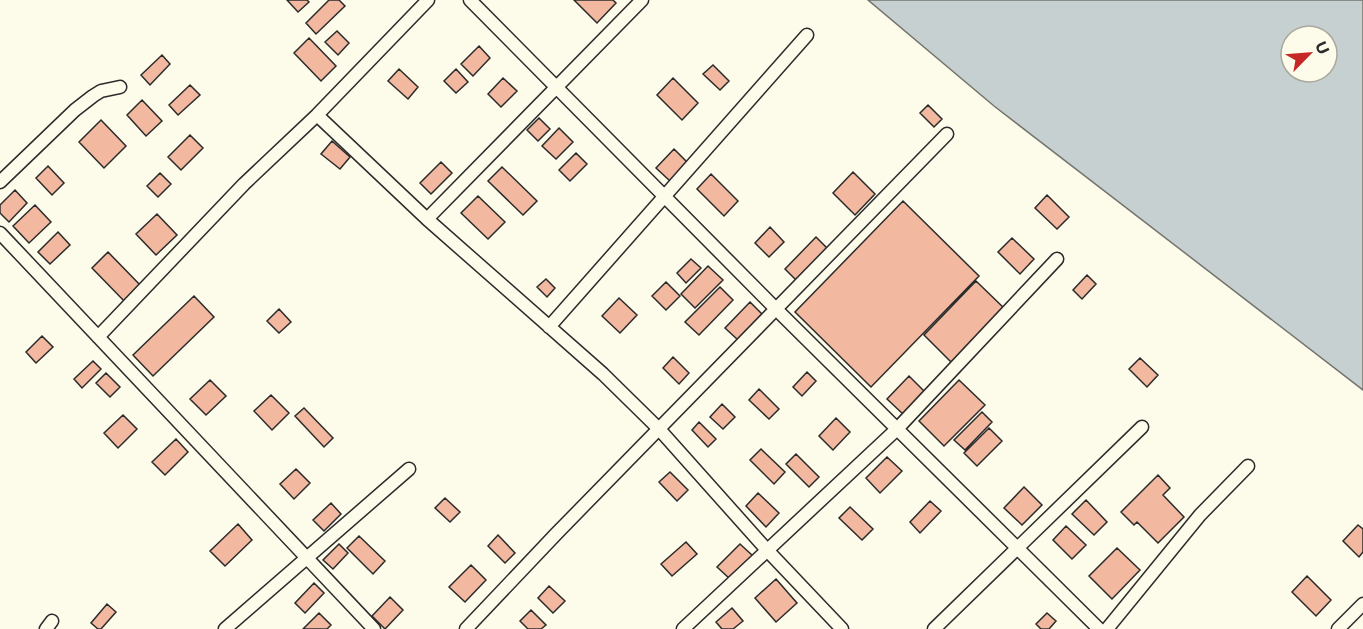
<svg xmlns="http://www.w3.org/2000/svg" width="1363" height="629" font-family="Montserrat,sans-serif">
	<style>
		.water { fill: #c7d0d0; stroke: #74746e; stroke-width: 1.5; fill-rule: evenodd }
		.building { fill: #f2b8a0; stroke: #2b2b2b; stroke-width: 1.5 }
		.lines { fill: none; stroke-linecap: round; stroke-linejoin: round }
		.minor-casing { stroke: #2b2b2b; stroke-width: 15 }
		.minor { stroke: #fdfbea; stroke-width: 12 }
	</style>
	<rect width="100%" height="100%" fill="#fdfbea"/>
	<path class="water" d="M868 0H1363V390L994 106ZM1291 36H1327V72H1291Z"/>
	<path class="building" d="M287 0H307L309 2 298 12Z
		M329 0H339L345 6 316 34 306 23Z
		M574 0H613L616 3 597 23Z
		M337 31 349 43 338 55 325 42Z
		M309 38 336 66 321 81 294 53Z
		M479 46 490 58 473 76 461 64Z
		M162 55 170 64 150 85 141 75Z
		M713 65 729 81 720 90 703 74Z
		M399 69 418 87 408 99 388 81Z
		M456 69 468 82 456 93 444 81Z
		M503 78 517 91 501 107 488 94Z
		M673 78 698 103 682 120 657 95Z
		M190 85 200 95 178 115 169 105Z
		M142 100 162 121 146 136 127 115Z
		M928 105 942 119 934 127 920 113Z
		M539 118 550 129 538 141 527 130Z
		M101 120 126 146 104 168 79 142Z
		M559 128 573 142 556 159 542 146Z
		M190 135 203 148 181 170 168 157Z
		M332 141 350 157 340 169 321 154Z
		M674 149 688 163 670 181 656 168Z
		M576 153 587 164 570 181 559 170Z
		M441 162 452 173 431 194 420 183Z
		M48 166 64 183 52 195 36 178Z
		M502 167 537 201 523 215 488 181Z
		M853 172 875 194 855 215 833 193Z
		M160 173 171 184 158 197 147 186Z
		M711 174 738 201 724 216 697 189Z
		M15 190 27 203 9 222 0 213V205Z
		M1047 195 1069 217 1057 229 1035 208Z
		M478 196 505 222 488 239 461 213Z
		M903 201 979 276 871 387 795 312Z
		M35 205 51 222 29 243 13 226Z
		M157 214 177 235 156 255 136 234Z
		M770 227 784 242 769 257 755 243Z
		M58 232 70 245 50 264 38 252Z
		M816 237 829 250 798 282 785 269Z
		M1012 238 1034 259 1020 274 998 252Z
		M108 252 142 287 126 303 92 268Z
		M691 259 701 268 686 283 677 273Z
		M708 266 723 280 695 308 681 294Z
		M1087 275 1096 284 1082 299 1073 290Z
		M546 279 555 288 547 297 537 287Z
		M976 281 1006 310 953 364 924 335Z
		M666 282 680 296 666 310 652 296Z
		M720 287 733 300 699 335 685 322Z
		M194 296 214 317 153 376 133 355Z
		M619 298 637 315 620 333 602 316Z
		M750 302 762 314 738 340 725 328Z
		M279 309 291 322 279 333 267 321Z
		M42 336 53 347 36 363 26 352Z
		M673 357 689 373 679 384 663 368Z
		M1140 358 1158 375 1147 387 1129 369Z
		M93 361 101 369 82 388 74 379Z
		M807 372 816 381 802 396 793 387Z
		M106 373 120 387 110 397 96 383Z
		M909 376 925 392 904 415 887 399Z
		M210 380 226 396 206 415 190 399Z
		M959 380 985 405 944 446 919 421Z
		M759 389 779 409 769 419 749 400Z
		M271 395 289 413 272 430 254 411Z
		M722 404 735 417 723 429 710 417Z
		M304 408 333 438 324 447 295 416Z
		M982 412 992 422 965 450 954 440Z
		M123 415 137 429 118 448 104 433Z
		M836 418 850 432 833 450 819 436Z
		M699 422 716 439 708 447 692 430Z
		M989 428 1002 441 977 466 964 453Z
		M176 439 188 452 165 475 152 462Z
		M761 449 785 472 774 484 750 460Z
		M796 454 819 477 809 487 786 464Z
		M887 457 902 471 880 493 866 478Z
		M296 469 310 483 294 499 280 484Z
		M670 472 688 490 677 501 659 482Z
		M1158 475 1170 488 1163 495 1184 517 1158 543 1137 522 1134 525 1121 512Z
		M1024 487 1042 505 1022 525 1004 508Z
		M758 493 779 513 766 527 746 506Z
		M445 498 460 512 450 522 435 508Z
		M1086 500 1107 522 1094 535 1072 514Z
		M930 501 941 511 920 533 910 522Z
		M331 503 341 514 324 531 313 520Z
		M850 507 873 529 862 540 839 518Z
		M238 524 252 540 225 566 210 551Z
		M1358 525 1363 529V552L1359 557 1343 541Z
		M1066 526 1086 545 1072 559 1053 540Z
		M498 535 515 553 505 563 488 546Z
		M359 536 385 561 373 574 347 548Z
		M686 542 697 554 672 576 661 564Z
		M339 544 348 553 333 569 323 560Z
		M740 544 753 556 730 579 717 567Z
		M1117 548 1140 570 1112 599 1089 576Z
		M471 565 486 580 465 602 449 587Z
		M1307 576 1331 600 1316 616 1292 592Z
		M776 579 797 603 776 622 755 598Z
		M314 583 324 593 305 613 295 603Z
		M549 586 565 601 553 613 538 598Z
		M390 597 403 610 385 629 372 616Z
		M107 604 116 612 101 629H98L91 623Z
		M732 608 743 621 733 629H722L716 622Z
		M531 610 546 625 541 629H528L520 621Z
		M319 613 331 625 327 629H303Z
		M1047 613 1056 621 1049 629H1041L1036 624Z"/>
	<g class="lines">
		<g class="minor-casing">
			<path id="minor" d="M470 0 775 308 1099 629
				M317 115 427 219 603 374 659 429 767 550 842 629
				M0 182 75 110 93 96 101 91 120 87
				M427 219 642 0
				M0 233 374 629
				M549 327 807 35
				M98 337 244 184 317 115 428 0
				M46 629 52 621
				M225 629 409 469
				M466 629 556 534 947 134
				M683 629 897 429 1057 259
				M934 629 1142 427
				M1107 629 1200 515 1248 466
				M1338 629 1363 604"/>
		</g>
		<use href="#minor" class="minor"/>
	</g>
	<g transform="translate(1309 54) rotate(65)"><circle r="28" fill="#fdfbea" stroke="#a9a89e" stroke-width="1.5"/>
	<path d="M0-4.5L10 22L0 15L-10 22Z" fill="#c62828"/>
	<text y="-9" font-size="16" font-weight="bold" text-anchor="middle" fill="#2b2b2b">U</text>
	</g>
</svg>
